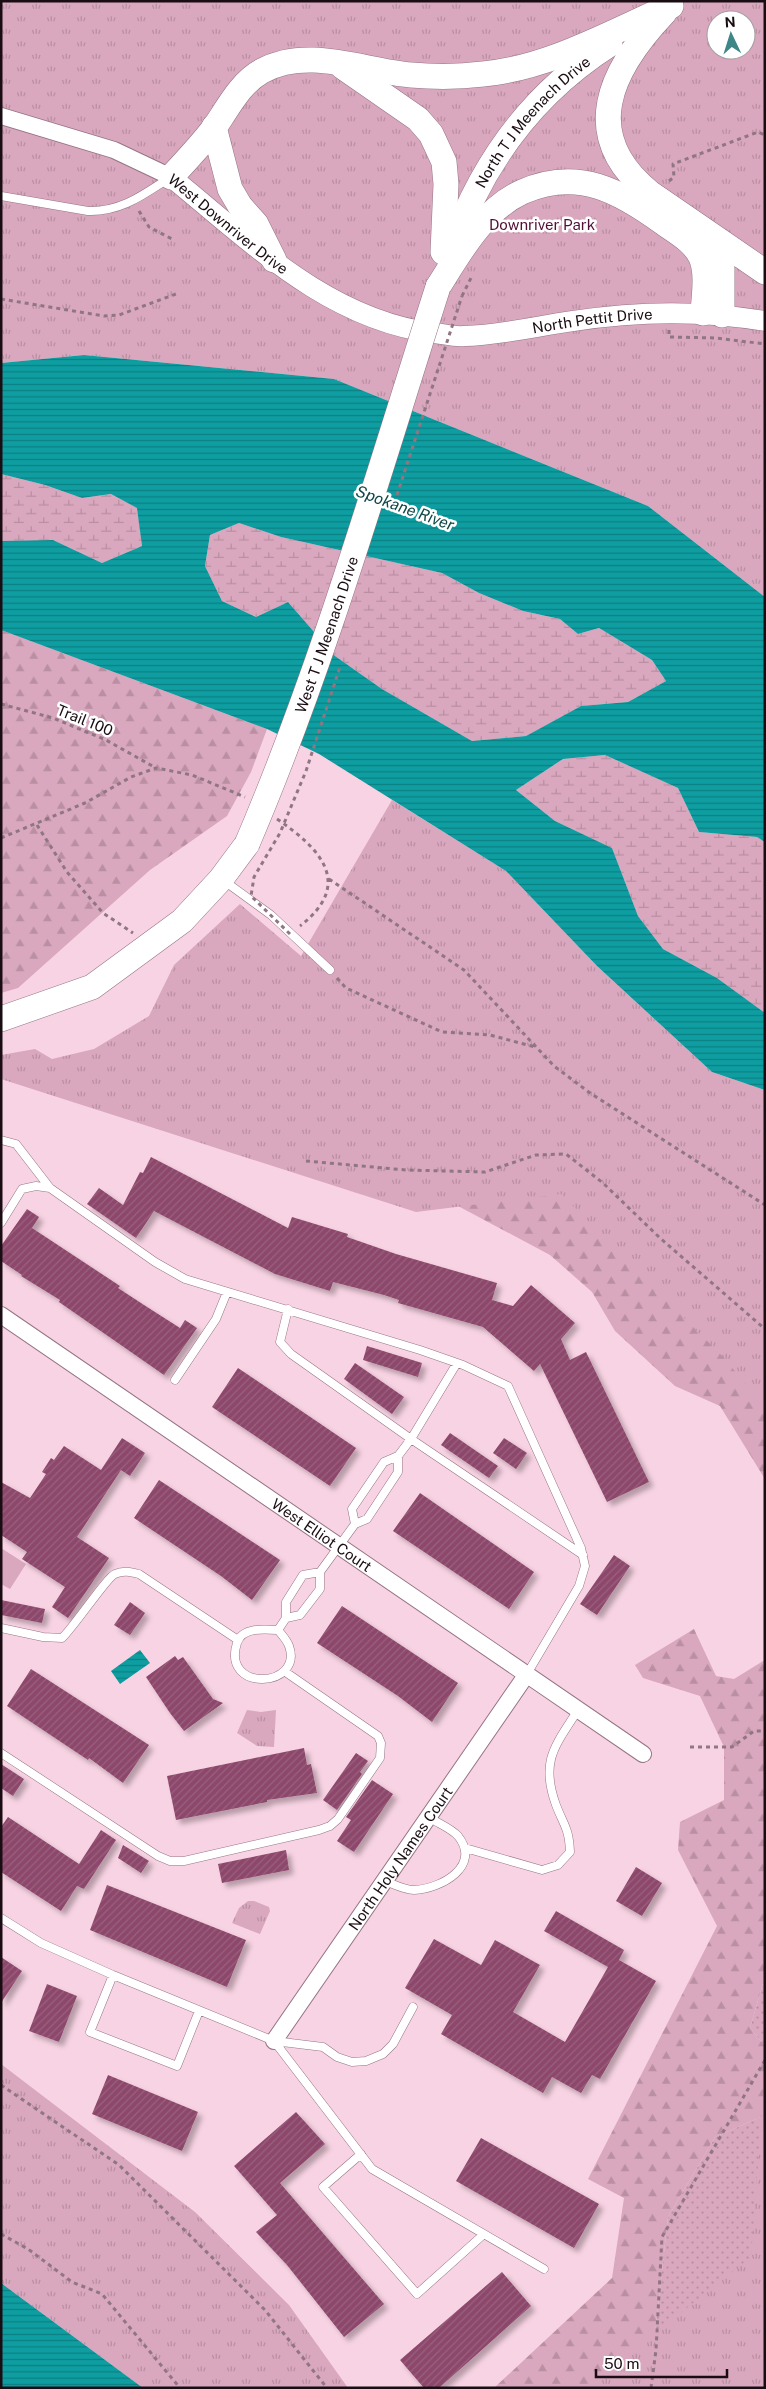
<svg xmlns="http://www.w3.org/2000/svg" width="766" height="2389" font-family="'Public Sans',sans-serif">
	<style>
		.grass { fill: url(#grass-dots) }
		.forest { fill: url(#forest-firs) }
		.wetland { fill: url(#wetland-marsh) }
		.park { fill: url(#park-tufts); fill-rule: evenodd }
		.pitch { fill: #d9a7be }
		.water { fill: url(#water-rules); fill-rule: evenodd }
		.building { fill: url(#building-hatch); filter: url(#shadow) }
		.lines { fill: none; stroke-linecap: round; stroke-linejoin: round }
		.service-casing { stroke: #967584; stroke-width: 9 }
		.minor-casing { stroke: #967584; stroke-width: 18 }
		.tertiary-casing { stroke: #967584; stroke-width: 21 }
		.primary-casing { stroke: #967584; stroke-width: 26 }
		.path { stroke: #907682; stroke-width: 3; stroke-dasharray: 4 4; stroke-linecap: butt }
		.service { stroke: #fff; stroke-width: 8 }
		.minor { stroke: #fff; stroke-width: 16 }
		.tertiary { stroke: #fff; stroke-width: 20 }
		.primary { stroke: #fff; stroke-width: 25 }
		.primary-bridge-casing { stroke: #967584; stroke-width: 26; stroke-linecap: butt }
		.path-bridge { stroke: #907682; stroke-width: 3; stroke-dasharray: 4 4; stroke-linecap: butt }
		.primary-bridge { stroke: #fff; stroke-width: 25 }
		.labels { text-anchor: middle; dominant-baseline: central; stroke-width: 5; stroke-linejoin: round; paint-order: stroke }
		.street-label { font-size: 15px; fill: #190d13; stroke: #fff }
		.park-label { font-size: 15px; fill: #540f38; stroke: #fff }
		.water-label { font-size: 16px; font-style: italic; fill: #124849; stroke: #fff }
	</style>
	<defs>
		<pattern id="grass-dots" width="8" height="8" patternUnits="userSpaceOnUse" patternTransform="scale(1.25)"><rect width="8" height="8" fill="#d9a7be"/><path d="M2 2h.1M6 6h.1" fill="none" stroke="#ba8fa2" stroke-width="1.8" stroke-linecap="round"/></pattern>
		<pattern id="forest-firs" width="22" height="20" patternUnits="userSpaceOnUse" patternTransform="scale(1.25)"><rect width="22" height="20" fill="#d9a7be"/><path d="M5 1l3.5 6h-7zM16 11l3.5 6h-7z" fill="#ba8fa2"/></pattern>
		<pattern id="wetland-marsh" width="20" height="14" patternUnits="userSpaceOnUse" patternTransform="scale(1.25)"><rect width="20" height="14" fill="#d9a7be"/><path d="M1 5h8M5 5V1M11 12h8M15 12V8" fill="none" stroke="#ba8fa2"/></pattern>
		<pattern id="park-tufts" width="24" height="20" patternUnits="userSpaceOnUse" patternTransform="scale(1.25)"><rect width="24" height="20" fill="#d9a7be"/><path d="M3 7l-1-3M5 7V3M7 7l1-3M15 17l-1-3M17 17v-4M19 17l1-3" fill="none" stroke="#ba8fa2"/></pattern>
		<pattern id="water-rules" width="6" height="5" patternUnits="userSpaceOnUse" patternTransform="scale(1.25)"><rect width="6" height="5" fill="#0e9ea1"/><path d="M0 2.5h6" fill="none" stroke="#0d7f82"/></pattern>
		<pattern id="building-hatch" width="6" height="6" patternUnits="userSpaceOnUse" patternTransform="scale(1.25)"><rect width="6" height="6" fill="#8d466b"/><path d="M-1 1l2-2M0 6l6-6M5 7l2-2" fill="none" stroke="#98627e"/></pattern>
		<filter id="shadow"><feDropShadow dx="4.5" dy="4.5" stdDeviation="2.5" flood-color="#0004"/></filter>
	</defs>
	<rect width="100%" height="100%" fill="#f8d3e3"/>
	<path class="grass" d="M765 1976V2046L750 2028Z
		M765 2115V2388H649L668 2217 715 2137Z"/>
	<path class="forest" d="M1 630 267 729 251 772 227 816 150 870 18 988 1 993Z
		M483 1111 765 1329V1479L720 1406 675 1386 615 1331 592 1292 550 1255 385 1167Z
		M694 1629 716 1676 734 1679 765 1660V1976L750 2028 765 2046V2115L715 2137 668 2217 649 2388H494L612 2278 624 2198 588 2179 717 1926 678 1850 680 1822 724 1800V1747L700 1696 643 1678 635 1665Z"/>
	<path class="wetland" d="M1 474 45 485 82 498 111 494 138 508 142 546 102 563 53 540 1 541Z
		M239 523 281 537 442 573 479 593 523 611 560 619 578 634 599 628 652 660 666 681 628 702 581 706 526 736 472 741 382 689 335 656 288 602 256 617 222 601 205 566 210 535Z
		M605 755 678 788 699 832 757 837 765 842V1013L717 978 663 949 638 916 612 848 555 821 516 790 563 759Z"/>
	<path class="park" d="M1 1H765V597L648 506 334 379 84 355 1 363ZM716 20H746V50H716Z
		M392 800 506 871 597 966 712 1072 765 1090V1409L726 1360 561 1194 416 1212 1 1079V1055L35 1049 52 1059 94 1049 149 1016 174 965 240 904 301 956Z
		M247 1710 261 1712 276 1710 274 1747 257 1746 237 1733Z
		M248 1901H254L269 1907 270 1911 260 1934 232 1923 239 1908Z
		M1 2064 195 2212 289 2305 348 2388H143L1 2283Z
		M765 2073V2388H586L751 2257Z"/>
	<path class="pitch" d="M1 1548 26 1564 10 1589 1 1584Z"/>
	<path class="water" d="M84 355 334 379 648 506 765 597V842L757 837 699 832 678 788 605 755 563 759 516 790 555 821 612 848 638 916 663 949 717 978 765 1013V1090L712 1072 597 966 506 871 319 754 267 729 1 630V541L53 540 102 563 142 546 137 508 111 494 82 498 45 485 1 474V363ZM239 523 281 537 442 573 479 593 523 611 560 619 578 634 599 628 652 660 666 681 628 702 581 706 526 736 472 741 382 689 335 656 288 602 256 617 222 601 205 566 210 535Z
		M140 1650 150 1663 120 1684 111 1671Z
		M1 2283 143 2388H1Z"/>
	<path class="building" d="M151 1157 288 1228 292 1217 348 1234 347 1237 396 1254 497 1283 492 1300 513 1306 531 1285 575 1323 561 1339 570 1360 586 1352 649 1482 607 1502 540 1364 534 1371 483 1327 398 1303 399 1300 384 1295 333 1282 330 1291 275 1274 154 1211 136 1238 87 1204 99 1188 123 1205 140 1172 143 1173Z
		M27 1209 39 1217 32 1228 120 1286 118 1288 144 1305 180 1328 185 1320 197 1328 164 1375 59 1302 60 1300 21 1276 22 1275 1 1261V1246Z
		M367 1346 422 1363 418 1377 363 1360Z
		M355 1363 404 1397 392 1414 344 1379Z
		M238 1368 356 1448 330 1486 212 1407Z
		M450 1433 498 1466 489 1478 441 1445Z
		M122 1438 145 1453 130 1476 121 1470 77 1537 109 1558 68 1618 52 1607 65 1587 22 1559 27 1552 1 1535V1482L30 1498 46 1474 42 1472 51 1458 54 1460 64 1446 101 1470Z
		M504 1438 527 1453 516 1469 493 1453Z
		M159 1480 280 1560 252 1600 221 1576 134 1518Z
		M420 1493 534 1572 509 1609 393 1531Z
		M614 1555 630 1566 597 1615 580 1604Z
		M1 1600 45 1609 42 1623 1 1615Z
		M130 1602 145 1613 130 1635 114 1625Z
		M342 1606 458 1683 432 1722 398 1696 317 1643Z
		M175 1656 178 1660 183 1657 213 1699 223 1703 184 1731 170 1713 146 1677Z
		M31 1669 149 1745 123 1783 89 1758 88 1760 7 1706Z
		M304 1748 307 1765 311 1764 317 1793 267 1800V1802L176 1820 167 1776Z
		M356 1753 368 1761 360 1772 362 1774 337 1810 323 1800Z
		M1 1764 24 1779 13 1796 1 1788Z
		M372 1780 393 1794 354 1852 337 1841 351 1820 346 1817Z
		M8 1817 79 1864 101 1830 116 1840 84 1889 77 1886 61 1911 1 1872V1827Z
		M123 1845 149 1861 141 1873 118 1858Z
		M286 1850 289 1870 222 1883 218 1864Z
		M636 1867 662 1883 642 1916 616 1901Z
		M107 1885 246 1940 227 1987 90 1930Z
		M556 1911 624 1950 619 1960 656 1981 600 2079 592 2075 581 2093 552 2077 543 2093 441 2034 452 2015 405 1988 434 1939 481 1965 495 1940 540 1965 513 2012 565 2042 608 1967 544 1931Z
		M1 1957 22 1971 1 2003Z
		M47 1984 77 1996 59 2042 29 2031Z
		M108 2075 198 2112 182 2151 92 2114Z
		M296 2112 325 2144 280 2183 384 2304 344 2337 287 2265 256 2232 277 2215 234 2166Z
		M481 2138 599 2204 574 2248 456 2181Z
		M502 2272 531 2306 439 2388H424L400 2360Z"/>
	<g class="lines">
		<g class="service-casing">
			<path id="service" d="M1 196 88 211C121 212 143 195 169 178
				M223 880 271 915 330 970
				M1 1140 16 1144 50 1188
				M1 1223 22 1189 36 1186 50 1188 155 1262 185 1279 420 1350 463 1365 508 1386 581 1548 585 1566 579 1586 527 1674
				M288 1309 280 1342 291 1354 411 1439 457 1363
				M175 1380 216 1319 227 1292
				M355 1524 352 1509 384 1462 398 1456 411 1439 583 1555
				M320 1572 303 1575 286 1602V1618L300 1615 320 1589V1572L355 1524 367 1519 398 1472V1456
				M1 1628 43 1637 62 1638C74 1627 107 1577 115 1574 123 1570 131 1572 139 1574L238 1640
				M278 1630C282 1635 287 1640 289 1646 304 1688 221 1693 237 1643 242 1627 265 1629 278 1630L286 1618
				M1 1753 158 1856 170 1861H184L319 1830 330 1826 338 1819 380 1758 381 1743 378 1736 284 1671
				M465 1848 542 1870 558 1865 570 1852C569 1828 564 1826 556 1805 540 1761 555 1746 578 1710
				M385 1881C393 1884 405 1890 414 1890 441 1889 482 1866 458 1836 451 1828 437 1823 429 1817
				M1 1918 41 1943 113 1975 274 2041 323 2047 337 2057 352 2062 366 2061 383 2054 393 2044 413 2007
				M113 1975 90 2032 177 2066 199 2011
				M274 2041 372 2169 544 2269
				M361 2154 323 2187 417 2294 484 2234"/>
		</g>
		<g class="minor-casing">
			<g id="minor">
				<path d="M1 116 114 150 171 177"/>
				<path id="s1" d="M1 1315 643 1754"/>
				<path id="s2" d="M274 2041 527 1674"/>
			</g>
		</g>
		<g class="tertiary-casing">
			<g id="tertiary">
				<path id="s3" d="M171 177C250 241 328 320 434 333 444 334 454 337 464 336 501 335 537 326 573 321 637 311 701 310 765 321"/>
			</g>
		</g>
		<g class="primary-casing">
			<g id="primary">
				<path d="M664 13C610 70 578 135 650 193L765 272"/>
				<path d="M343 67 418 119 431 134 444 162 446 184 443 252"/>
				<path d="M214 127 230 189 240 206 256 224 274 260"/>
				<path d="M171 177C186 161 201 145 214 128 228 108 240 83 262 71 308 46 363 71 411 75 435 77 459 77 483 74 549 68 611 32 671 6"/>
				<path d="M710 236 722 268V315"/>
				<path id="s4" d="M451 250C481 164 533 93 610 44"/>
				<path d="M438 287C460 252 483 210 522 192 578 167 620 191 665 224 678 233 694 242 701 257 708 273 704 296 703 313"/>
				<path d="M1 1019 92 987 182 921 221 879 247 844"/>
			</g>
		</g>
		<path class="path" d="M669 181 674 177 673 164 758 132 765 135
			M139 211 149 227 172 239
			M462 296 472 276
			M1 299 104 316 119 315 176 294
			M669 330V337L716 338 765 344
			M1 704 53 718 106 740 156 768
			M277 819C321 849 354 884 300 926
			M37 825 67 872 103 913 133 933
			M1 838 85 803 131 777 156 768 192 775 245 797
			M329 879 464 970 554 1066 590 1093 765 1205
			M337 978 346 988 442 1032 490 1035 535 1047
			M306 1161 406 1170 485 1172 536 1155 566 1154 603 1183 660 1238 765 1329
			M690 1747H732L754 1731H765
			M1 2085 119 2165 265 2310 327 2388
			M1 2234 28 2249 72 2282 102 2294 180 2388
			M651 2388 656 2350 662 2237 765 2060"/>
		<use href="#service" class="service"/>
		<use href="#minor" class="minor"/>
		<use href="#tertiary" class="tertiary"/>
		<use href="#primary" class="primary"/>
		<g class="primary-bridge-casing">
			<g id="primary-bridge">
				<path id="s5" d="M247 844C324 664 378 474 438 287"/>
			</g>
		</g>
		<path class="path-bridge" d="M397 495 462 296
			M290 934 251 896 254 877 280 833 306 771 340 667"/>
		<use href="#primary-bridge" class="primary-bridge"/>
	</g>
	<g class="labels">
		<g class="street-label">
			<text stroke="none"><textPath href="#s4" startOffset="154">North T J Meenach Drive</textPath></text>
			<text stroke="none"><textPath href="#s3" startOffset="74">West Downriver Drive</textPath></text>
			<text stroke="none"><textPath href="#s3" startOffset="470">North Pettit Drive</textPath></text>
			<text stroke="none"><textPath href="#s5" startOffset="224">West T J Meenach Drive</textPath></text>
			<text transform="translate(85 720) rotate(22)">Trail 100</text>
			<text stroke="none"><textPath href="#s1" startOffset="389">West Elliot Court</textPath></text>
			<text stroke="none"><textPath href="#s2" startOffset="222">North Holy Names Court</textPath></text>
		</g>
		<g class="park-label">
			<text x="542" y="224">Downriver Park</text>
		</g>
		<g class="water-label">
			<text transform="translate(405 508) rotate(20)">Spokane River</text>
		</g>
	</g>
	<rect width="766" height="2389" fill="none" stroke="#190d13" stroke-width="5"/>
	<g transform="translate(731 35) rotate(356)"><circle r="24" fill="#ffffff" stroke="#a39ea1"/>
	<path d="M0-4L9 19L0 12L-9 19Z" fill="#3e8688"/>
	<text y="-8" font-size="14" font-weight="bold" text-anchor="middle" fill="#190d13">N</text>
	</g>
	<path d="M596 2369v8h131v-8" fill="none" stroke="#190d13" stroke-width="2.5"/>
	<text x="604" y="2369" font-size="15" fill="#190d13" stroke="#ffffff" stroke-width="4" paint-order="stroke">50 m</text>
</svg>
